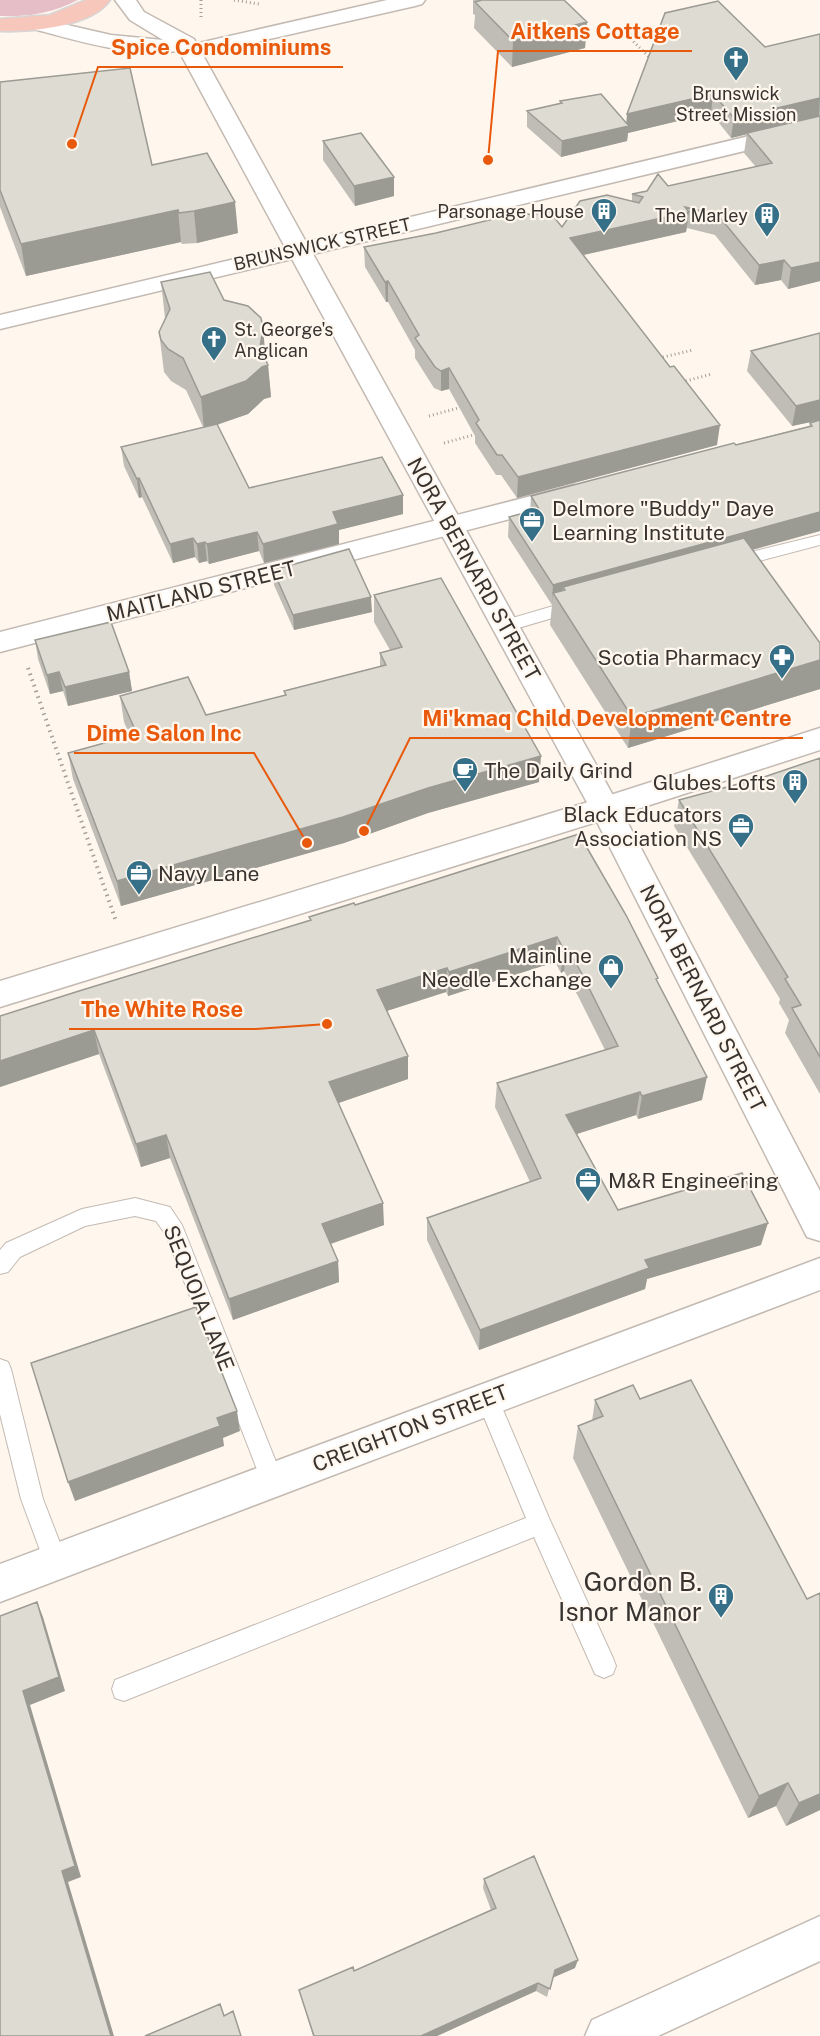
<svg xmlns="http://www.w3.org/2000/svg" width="820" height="2036" font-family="'Public Sans',sans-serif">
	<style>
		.green { fill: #e6bec8 }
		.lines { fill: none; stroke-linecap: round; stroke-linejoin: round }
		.service-casing { stroke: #c3bab3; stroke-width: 2 }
		.minor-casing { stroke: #c3bab3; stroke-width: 3 }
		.tertiary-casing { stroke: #c3bab3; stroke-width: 3 }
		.secondary-casing { stroke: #c3bab3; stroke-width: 3 }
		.primary-casing { stroke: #d7d6d6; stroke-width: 3 }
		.path-far1 { stroke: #a59f99; stroke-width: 3; stroke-dasharray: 1 3; stroke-linecap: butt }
		.path { stroke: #a59f99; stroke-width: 4; stroke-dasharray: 1.5 4.5; stroke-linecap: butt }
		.service { fill: #fff; fill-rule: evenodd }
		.minor { fill: #fff; fill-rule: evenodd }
		.tertiary { fill: #fff; fill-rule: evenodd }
		.secondary { fill: #fff; fill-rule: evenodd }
		.primary { fill: #f8c7bc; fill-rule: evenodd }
		.wall { fill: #bfbdb5 }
		.shaded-wall { fill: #9b9a93 }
		.building { fill: #dedcd2; stroke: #9b9a93; stroke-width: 1.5 }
		.labels { text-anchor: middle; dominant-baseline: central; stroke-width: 4.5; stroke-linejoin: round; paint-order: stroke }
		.far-poi-label { font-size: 18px; fill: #373330; stroke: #fff7ee; text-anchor: end }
		.far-street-label { font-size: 18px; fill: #373330; stroke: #fff7ee }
		.poi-label { font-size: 21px; fill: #373330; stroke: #fff7ee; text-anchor: start }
		.street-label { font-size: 21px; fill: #373330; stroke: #fff7ee }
		.near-poi-label { font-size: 26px; fill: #373330; stroke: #fff7ee; text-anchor: end }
		.leader { fill: none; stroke: #e8590c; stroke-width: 2 }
		.callout-dot { fill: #e8590c; stroke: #fff7ee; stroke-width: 2 }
		.callout-label { font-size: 22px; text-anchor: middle; font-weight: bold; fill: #e8590c; stroke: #fff7ee; stroke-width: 4.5; stroke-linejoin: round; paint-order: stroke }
	</style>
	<rect width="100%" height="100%" fill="#fff7ee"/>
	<path class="green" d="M0 0H78C53 13 28 17 0 16Z"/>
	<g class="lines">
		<g class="service-casing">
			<path id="service" d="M820 535V545L733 568 727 566 725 562 727 558Z
				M577 599 583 601 585 605 583 609 505 632 499 630 497 626 499 622Z
				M135 1198 170 1207 182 1225 284 1482 281 1490 273 1493 265 1490 166 1235 156 1221 135 1216 85 1226 20 1257 8 1272 0 1274V1250L6 1243 82 1209Z
				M0 1359 8 1362 11 1369 43 1499 67 1561 63 1569 55 1572 47 1569 21 1499 0 1414Z
				M487 1388 495 1391 549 1518 613 1658 616 1666 613 1674 604 1678 595 1674 534 1537 124 1701 115 1698 112 1689 115 1680 526 1518 476 1398 479 1391Z"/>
		</g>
		<g class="minor-casing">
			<path id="minor" d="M387 0H425L422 4 415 6 190 57 182 56 179 51 182 46 190 45Z
				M574 485 583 488 587 494 583 500 0 652V632Z
				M820 1258V1290L0 1602V1564Z
				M820 1916V1961L658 2036H585L592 2020Z"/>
		</g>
		<g class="tertiary-casing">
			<path id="tertiary" d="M115 0H136L144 12 194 39 306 242 820 119V133L313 254 620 808 820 1191V1241L807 1237 590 808 292 259 0 329V315L285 247 179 51C128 57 78 41 30 28L26 24 30 20 37 18 111 35 163 40 130 20Z"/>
		</g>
		<g class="secondary-casing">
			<path id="secondary" d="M820 728V750L616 816 0 1007V981L598 799Z"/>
		</g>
		<g class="primary-casing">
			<path id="primary" d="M86 0H110C92 27 30 32 0 31V19L50 15Z"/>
		</g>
		<path class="path-far1" d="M201 0V18
			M234 0 259 4
			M626 23 634 42 652 60
			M659 358 693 350
			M682 382 712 374
			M429 416 462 407
			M444 443 477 434"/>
		<path class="path" d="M28 668 116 921"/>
		<use href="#service" class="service"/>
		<use href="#minor" class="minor"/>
		<use href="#tertiary" class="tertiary"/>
		<use href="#secondary" class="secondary"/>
		<use href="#primary" class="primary"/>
	</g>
	<path class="wall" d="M473 0H564L587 22 585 48 512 67 474 28 475 15 473 14Z
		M820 34V281L788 289 781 280 755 285 715 235 687 228 686 232 584 255 717 445 517 498 501 475H496L475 443V436L449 389 441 391 434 388 415 358V350L388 302H386L365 267 364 247 562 227 632 201V194L756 167 744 153 747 134 731 138 711 113 628 133 627 141 561 157 527 127V111L559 104 560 101 626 123 765 47Z
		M0 82 152 165 238 233 197 243 182 244 181 242 26 276 0 207Z
		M323 141 394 177V196L355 206 323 160Z
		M161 282 224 300 266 359 268 365 271 397 264 399 248 414 217 425 249 488 403 495V514L339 530V544L264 563 259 551 209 564 207 561 199 563 195 557 173 563 142 497 139 498 124 466 121 447 203 427 186 390 171 381 164 372 159 332 165 318Z
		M751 351 820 420 792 426 747 371Z
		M820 420V531L752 550 820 643V689L628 748 550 625 552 605 508 537 509 517 530 511 531 496 809 426 810 423Z
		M273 570 372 612 294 630 274 585Z
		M374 595 539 782 428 813 344 843 121 906 73 779 68 753 130 736 124 722 120 696 206 715 285 695 284 691 380 666V653L390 650 374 622Z
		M35 640 129 672 132 691 68 706 63 691 50 694 38 659Z
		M820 758V1094L785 1033 789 1020 779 1003 780 999 674 826 679 800 764 777Z
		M579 834 657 982 702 1100 638 1119 636 1115 577 1134 618 1210 761 1245 647 1279 645 1289 479 1350 427 1240V1218L530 1182 495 1107 497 1083 605 1050 579 998 564 971 561 973 555 962 448 996 446 992 387 1011 408 1056V1079L338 1103 384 1225 331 1244 338 1261 339 1282 233 1320 170 1158 141 1167 99 1054 0 1087V1016L310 921 309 917 355 905Z
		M595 1400 820 1810 786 1826 776 1806 748 1818 573 1458 578 1426 592 1421Z
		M484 1879 575 1968 552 1978 547 1997 536 1991 437 2036H313L299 1990 354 1971 491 1910 483 1888Z"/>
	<path class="shaded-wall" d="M587 22 585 48 512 67 513 41Z
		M713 94 711 113 628 133 627 141 561 157 562 141 626 126 627 114Z
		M820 98 819 117 731 138 734 118Z
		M394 177V196L355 206 354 186Z
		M235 202 238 233 197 243 194 211Z
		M178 210 181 242 26 276 21 244Z
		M689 212 686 232 569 258 570 238Z
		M784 260 781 280 755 285 759 265Z
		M820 262V281L788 289 791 268Z
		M388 281V302H386L385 282Z
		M263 328 266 361 268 365 271 397 264 399 248 414 204 429 201 397 260 347Z
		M449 368V389L441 391V371Z
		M820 400V420L792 426 796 406Z
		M720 425 717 445 517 498 518 477Z
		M139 478 142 497 139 498 137 479Z
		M403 495V514L339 530V544L264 563 263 544 333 512Z
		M820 512V531L564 602 565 590 563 587 562 602 553 593 552 605 553 585Z
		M257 532 259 551 209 564 207 544Z
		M193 538 195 557 173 563 170 544Z
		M205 542 207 561 199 563 197 544Z
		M371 597 372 612 294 630 293 615Z
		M820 660V689L628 748 632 717Z
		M59 672 63 691 50 694 47 675Z
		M129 672 132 691 68 706 65 687Z
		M541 756 539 782 428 813 344 843 121 906 117 881 428 788Z
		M557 937 555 962 448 996 449 972Z
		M567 947 564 971 561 973 563 948Z
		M447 968 446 992 377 1014V990Z
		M94 1030 99 1054 0 1087V1061Z
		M408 1056V1079L330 1106 329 1082Z
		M707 1077 702 1100 638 1119 642 1096Z
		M640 1092 636 1115 564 1138 566 1115Z
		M166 1135 170 1158 141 1167 136 1144Z
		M383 1203 384 1225 324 1246 322 1224Z
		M768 1223 761 1245 647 1279 645 1289 479 1350 480 1330 645 1260Z
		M338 1261 339 1282 233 1320 229 1299Z
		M237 1411 240 1431 223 1438 224 1446 75 1501 68 1482 217 1418Z
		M37 1602 43 1617 65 1691 30 1705 81 1877 68 1882 114 2036H111L62 1871 23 1691Z
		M788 1783 776 1806 748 1818 759 1796Z
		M820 1794V1810L786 1826 799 1803Z
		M578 1960 575 1968 552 1978 555 1970Z
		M538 1983 536 1991 437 2036H421Z"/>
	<path class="building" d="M482 0H564L587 22 513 41 475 2Z
		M718 1 765 47 820 34V98L734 118 713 94 627 114 665 13Z
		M130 68 152 165 207 153 235 202 194 211 179 213 178 210 21 244 0 190V82Z
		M601 94 629 126 562 141 527 111 562 103 560 101Z
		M820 116V262L791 268 784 260 759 265 718 215 685 207 689 212 570 238 670 367 674 366 720 425 518 477 502 455H497L476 423 479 420 449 368 441 371 435 367 415 338 419 335 388 281 385 282 364 247 436 233 522 212 531 215 549 211 562 227 580 201 607 195 639 203 643 197 632 194 647 191 658 174 668 186 772 163 747 133Z
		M361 133 394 177 354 186 323 141Z
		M210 272 224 300 248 306 261 318 263 328 260 347 268 365 262 367 246 381 201 397 183 358 168 349 161 340 159 332 170 309 161 282Z
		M820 333V400L796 406 751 351Z
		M820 420V512L553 585 509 517 539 509 531 496 734 443 736 445 812 426 810 423Z
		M217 424 249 488 382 457 403 495 333 512 338 524 263 544 257 532 207 544 205 542 197 544 193 538 170 544 139 478 137 479 121 447Z
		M744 538 820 643V660L632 717 553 593 565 590 563 587Z
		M349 549 371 597 293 615 273 570Z
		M441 578 541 756 428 788 343 817 117 881 68 753 137 734 120 696 188 677 206 715 286 695 284 691 386 665 380 653 402 647 374 595Z
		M111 622 129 672 65 687 59 672 47 675 35 640Z
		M820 758V1057L792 1008 801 1005 785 979 788 977 679 800 764 777Z
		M579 834 626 915 658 978 656 979 707 1077 642 1096 640 1092 566 1115 618 1210 742 1173 768 1223 645 1260 649 1268 480 1330 427 1218 541 1178 497 1083 618 1046 582 974 567 947 563 948 557 937 449 972 447 968 377 990 408 1056 329 1082 383 1203 322 1224 338 1261 229 1299 166 1135 136 1144 94 1030 0 1061V1016L79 991 311 920 309 917 354 903 355 905Z
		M196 1307 237 1411 217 1418 220 1426 68 1482 31 1363Z
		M691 1380 807 1599 820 1593V1794L799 1803 788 1783 759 1796 578 1426 603 1416 595 1400 633 1385 640 1399Z
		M37 1602 59 1677 23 1691 75 1866 62 1871 111 2036H0V1616Z
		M534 1856 578 1960 555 1970 550 1989 538 1983 421 2036H314L299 1990 353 1967 354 1971 496 1908 484 1879Z
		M220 2004 224 2016 233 2011 241 2036H145Z"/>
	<defs>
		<g id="church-pin" transform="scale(1.35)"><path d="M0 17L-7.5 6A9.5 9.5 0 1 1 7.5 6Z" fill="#357088" stroke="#fff7ee"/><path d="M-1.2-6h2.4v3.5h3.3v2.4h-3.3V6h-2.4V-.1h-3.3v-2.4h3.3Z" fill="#fff"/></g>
		<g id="building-pin" transform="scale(1.35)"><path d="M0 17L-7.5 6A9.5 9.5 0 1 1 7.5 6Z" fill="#357088" stroke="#fff7ee"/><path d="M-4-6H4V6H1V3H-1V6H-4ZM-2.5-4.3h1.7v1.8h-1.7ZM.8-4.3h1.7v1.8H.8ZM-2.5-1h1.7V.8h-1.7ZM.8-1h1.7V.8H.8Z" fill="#fff"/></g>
		<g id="office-pin" transform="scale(1.35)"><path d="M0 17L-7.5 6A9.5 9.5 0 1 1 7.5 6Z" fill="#357088" stroke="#fff7ee"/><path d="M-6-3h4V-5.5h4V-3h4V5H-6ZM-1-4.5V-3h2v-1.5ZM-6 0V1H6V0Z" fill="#fff"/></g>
		<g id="pharmacy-pin" transform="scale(1.35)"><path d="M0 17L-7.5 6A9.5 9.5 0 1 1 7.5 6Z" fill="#357088" stroke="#fff7ee"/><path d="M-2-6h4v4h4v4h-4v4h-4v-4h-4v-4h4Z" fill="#fff"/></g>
		<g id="cafe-pin" transform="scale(1.35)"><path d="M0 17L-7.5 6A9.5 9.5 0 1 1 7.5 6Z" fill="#357088" stroke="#fff7ee"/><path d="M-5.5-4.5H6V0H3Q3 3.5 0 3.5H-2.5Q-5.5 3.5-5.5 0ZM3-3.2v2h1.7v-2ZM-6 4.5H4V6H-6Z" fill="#fff"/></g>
		<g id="shop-pin" transform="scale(1.35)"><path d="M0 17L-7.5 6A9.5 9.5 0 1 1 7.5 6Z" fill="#357088" stroke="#fff7ee"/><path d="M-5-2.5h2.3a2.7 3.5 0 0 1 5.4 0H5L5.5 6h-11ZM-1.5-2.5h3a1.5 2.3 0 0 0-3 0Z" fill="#fff"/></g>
	</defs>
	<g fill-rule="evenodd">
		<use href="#church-pin" x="736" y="59"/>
		<use href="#building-pin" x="604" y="211"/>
		<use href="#building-pin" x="767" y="215"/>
		<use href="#church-pin" x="214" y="339"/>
		<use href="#office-pin" x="532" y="520"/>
		<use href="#pharmacy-pin" x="782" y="657"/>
		<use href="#cafe-pin" x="465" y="770"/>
		<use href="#building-pin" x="795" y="782"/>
		<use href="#office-pin" x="741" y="826"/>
		<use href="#office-pin" x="139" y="873"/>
		<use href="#shop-pin" x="611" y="967"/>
		<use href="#office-pin" x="588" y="1180"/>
		<use href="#building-pin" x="721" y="1596"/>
	</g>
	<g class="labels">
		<g class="far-poi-label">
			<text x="736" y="93" text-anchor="middle">Brunswick<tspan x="736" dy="21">Street Mission</tspan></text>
			<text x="584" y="211">Parsonage House</text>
			<text x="748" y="215">The Marley</text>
			<text x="234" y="329" text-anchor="start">St. George's<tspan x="234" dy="21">Anglican</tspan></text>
		</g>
		<g class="far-street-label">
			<text transform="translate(322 244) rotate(-13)">BRUNSWICK STREET</text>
		</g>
		<g class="poi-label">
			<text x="552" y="508">Delmore "Buddy" Daye<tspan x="552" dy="24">Learning Institute</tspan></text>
			<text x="762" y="657" text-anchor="end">Scotia Pharmacy</text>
			<text x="484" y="770">The Daily Grind</text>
			<text x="776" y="782" text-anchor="end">Glubes Lofts</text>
			<text x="722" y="814" text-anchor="end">Black Educators<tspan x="722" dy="24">Association NS</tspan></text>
			<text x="158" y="873">Navy Lane</text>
			<text x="592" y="955" text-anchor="end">Mainline<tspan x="592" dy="24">Needle Exchange</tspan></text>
			<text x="608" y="1180">M&amp;R Engineering</text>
		</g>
		<g class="street-label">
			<text transform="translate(474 569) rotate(61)">NORA BERNARD STREET</text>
			<text transform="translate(201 591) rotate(-14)">MAITLAND STREET</text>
			<text transform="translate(703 998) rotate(63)">NORA BERNARD STREET</text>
			<text transform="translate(199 1298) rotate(68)">SEQUOIA LANE</text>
			<text transform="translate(410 1428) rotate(-21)">CREIGHTON STREET</text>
		</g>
		<g class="near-poi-label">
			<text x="702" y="1581">Gordon B.<tspan x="702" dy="30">Isnor Manor</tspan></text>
		</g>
	</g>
	<path class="leader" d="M488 160L498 51H692M72 144L98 67H343M364 831L410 738H803M307 843L254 753H74M327 1024L256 1029H69"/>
	<g class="callout-dot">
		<circle cx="488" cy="160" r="6"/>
		<circle cx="72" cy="144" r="6"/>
		<circle cx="364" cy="831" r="6"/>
		<circle cx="307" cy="843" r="6"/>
		<circle cx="327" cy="1024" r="6"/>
	</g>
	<g class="callout-label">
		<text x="595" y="39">Aitkens Cottage</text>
		<text x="221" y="55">Spice Condominiums</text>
		<text x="607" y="726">Mi'kmaq Child Development Centre</text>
		<text x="164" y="741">Dime Salon Inc</text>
		<text x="162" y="1017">The White Rose</text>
	</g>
</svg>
